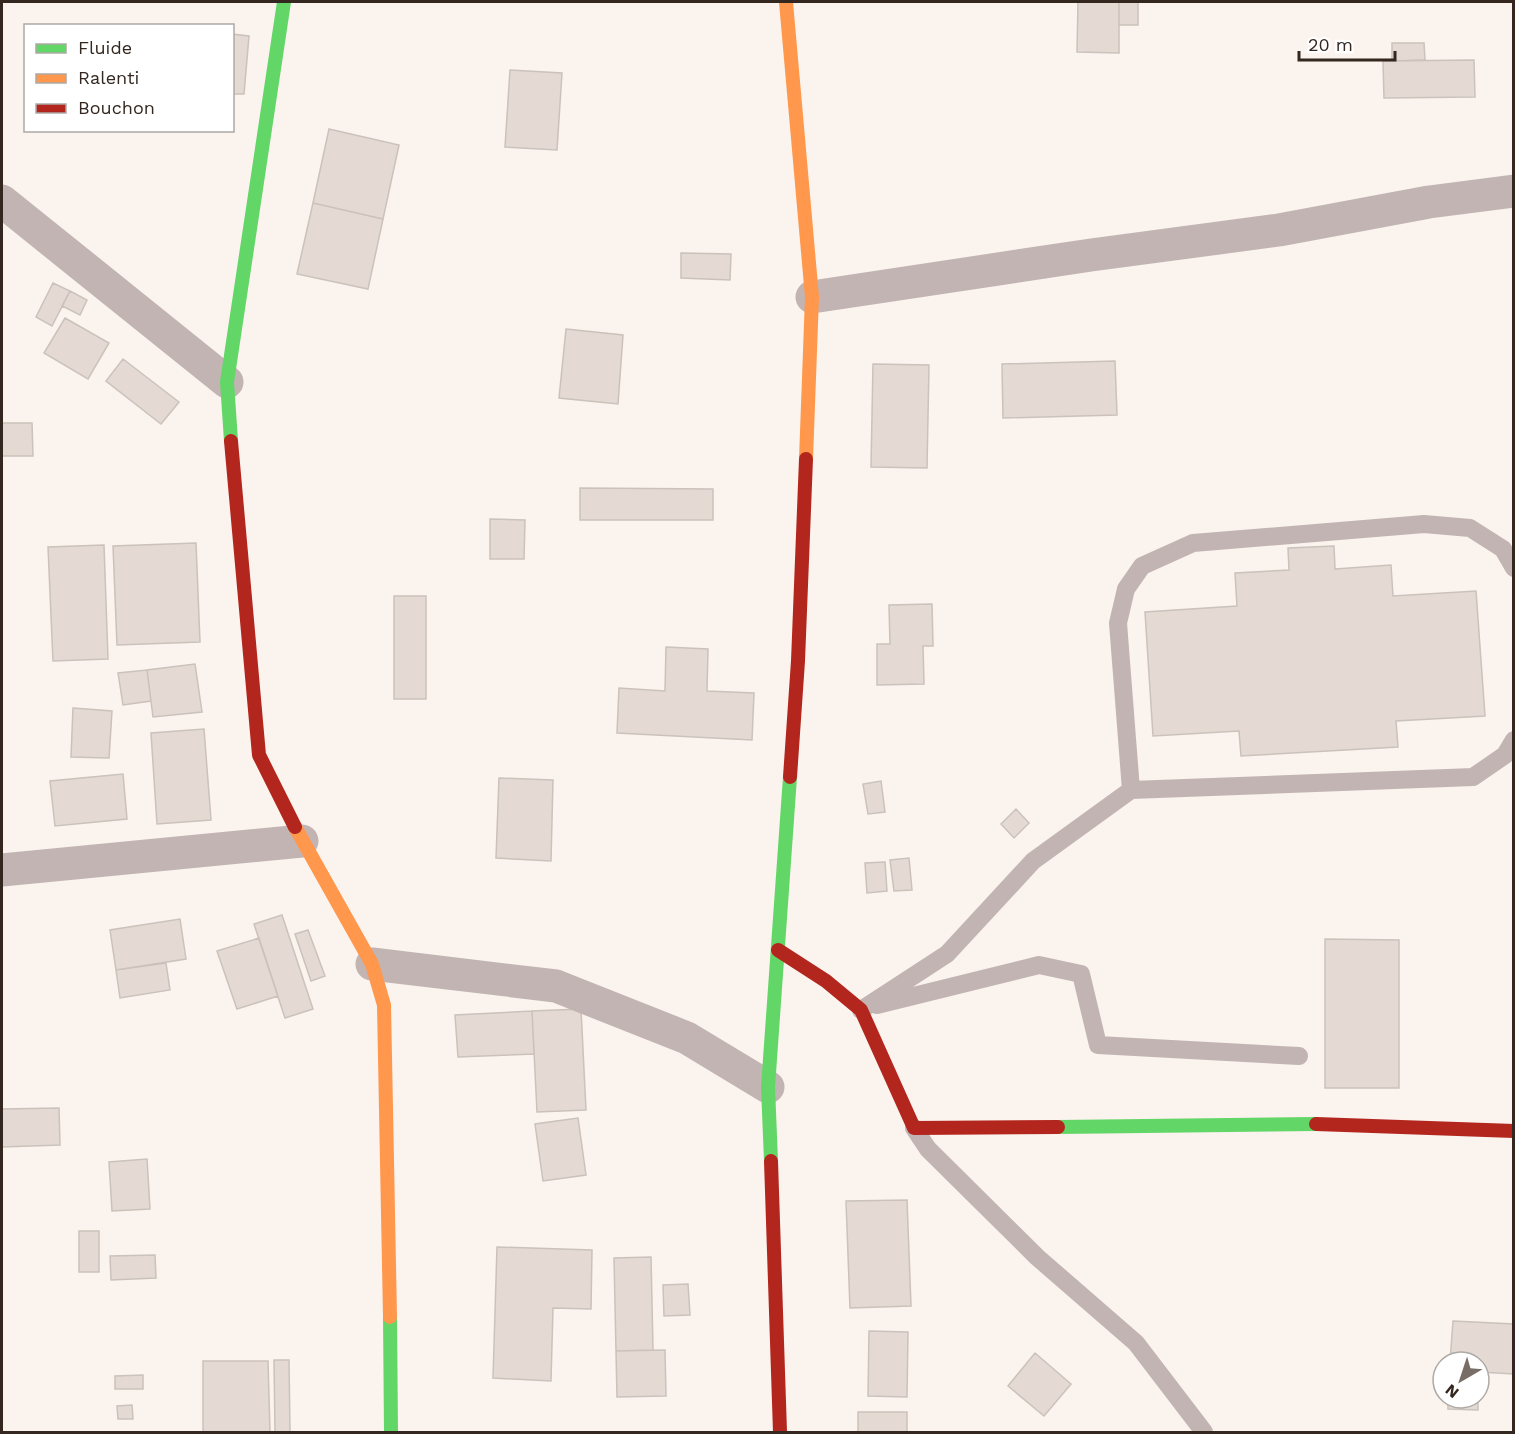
<svg xmlns="http://www.w3.org/2000/svg" width="1515" height="1434" font-family="'Work Sans',sans-serif">
	<style>
		.building { fill: #e5dad3; stroke: #cac2bb; stroke-width: 1.5 }
		.lines { fill: none; stroke-linecap: round; stroke-linejoin: round }
		.lane { stroke: #c2b4b2; stroke-width: 18 }
		.street { stroke: #c2b4b2; stroke-width: 33 }
		.fast { stroke: #63d668; stroke-width: 14 }
		.slow { stroke: #ff974d; stroke-width: 14 }
		.jam { stroke: #b3261e; stroke-width: 14 }
	</style>
	<rect width="100%" height="100%" fill="#faf3ee"/>
	<path class="building" d="M1078 2H1119V53L1077 52Z
		M1119 2H1138V25H1119Z
		M232 34 249 36 244 94H232Z
		M1392 43H1424L1425 60 1392 61Z
		M1474 60 1475 97 1384 98 1383 61Z
		M510 70 562 73 557 150 505 147Z
		M329 129 399 145 383 219 313 203Z
		M313 203 383 219 368 289 297 274Z
		M681 253 731 254 730 280 681 278Z
		M53 283 70 291 52 326 36 317Z
		M70 291 87 300 80 315 62 306Z
		M65 318 109 343 88 379 44 353Z
		M566 329 623 335 618 404 559 398Z
		M123 359 179 402 161 424 106 381Z
		M1115 361 1117 415 1003 418 1002 364Z
		M873 364 929 365 927 468 871 467Z
		M2 423H32L33 456H2Z
		M580 488 713 489V520H580Z
		M490 519 525 520 524 559H490Z
		M196 543 200 642 117 645 113 546Z
		M104 545 108 659 53 661 48 547Z
		M1334 546 1335 569 1391 565 1393 596 1476 591 1485 716 1396 721 1398 747 1241 756 1239 731 1153 736 1145 612 1237 606 1235 573 1289 570 1288 548Z
		M394 596H426V699H394Z
		M932 604 933 646H923L924 684 877 685V644H890L889 605Z
		M666 647 708 649 707 691 754 693 752 740 617 733 619 688 665 691Z
		M195 664 202 712 153 717 147 670Z
		M147 670 151 701 123 705 118 673Z
		M73 708 112 711 109 758 71 757Z
		M204 729 211 820 157 824 151 733Z
		M123 774 127 819 55 826 50 781Z
		M499 778 553 780 551 861 496 858Z
		M881 781 885 812 868 814 863 784Z
		M1016 809 1029 823 1014 838 1001 824Z
		M909 858 912 890 894 891 890 860Z
		M885 862 887 891 867 893 865 863Z
		M282 915 313 1009 285 1018 254 924Z
		M180 919 186 959 116 970 110 930Z
		M308 930 325 976 311 981 295 934Z
		M259 938 278 996 237 1009 217 951Z
		M1325 939 1399 940V1088H1325Z
		M166 963 170 990 120 998 116 970Z
		M581 1009 586 1110 537 1112 532 1011Z
		M532 1011 534 1054 458 1057 455 1015Z
		M59 1108 60 1145 2 1147V1109Z
		M578 1118 586 1175 543 1181 535 1124Z
		M147 1159 150 1209 112 1211 109 1162Z
		M907 1200 911 1306 850 1308 846 1201Z
		M79 1231H99V1272H79Z
		M497 1247 592 1250 591 1309 553 1308 551 1381 493 1378Z
		M155 1255 156 1278 111 1280 110 1256Z
		M651 1257 653 1350 616 1351 614 1258Z
		M688 1284 690 1315 664 1316 663 1285Z
		M1453 1321 1514 1324V1374L1479 1372V1362H1450Z
		M869 1331 908 1332 907 1397 868 1396Z
		M665 1350 666 1396 617 1397 616 1351Z
		M1035 1353 1071 1384 1044 1416 1008 1386Z
		M274 1360H289L290 1432H275Z
		M203 1361H268L270 1432H203Z
		M143 1375V1389H115V1376Z
		M1448 1398H1478V1410L1448 1409Z
		M132 1405 133 1419H118L117 1406Z
		M858 1412H907V1432H858Z"/>
	<g class="lines">
		<path class="lane" d="M1131 790 1118 623 1126 589 1142 566 1193 543 1424 524 1470 528 1503 549 1514 568
			M877 1005 1039 965 1081 974 1098 1045 1299 1056
			M861 1010 947 954 1033 861 1131 790 1473 777 1505 755 1514 740
			M914 1128 928 1149 1037 1257 1136 1343 1204 1432"/>
		<path class="street" d="M2 201 227 382
			M812 297 1091 255 1279 230 1429 202 1514 191
			M2 870 302 841
			M372 964 556 986 687 1038 768 1087"/>
		<path class="fast" d="M231 441 227 382 284 2
			M1058 1127 1316 1124
			M771 1161 768 1087 790 777
			M390 1317 391 1432"/>
		<path class="slow" d="M786 2 812 297 806 459
			M295 827 372 964 384 1005 390 1317"/>
		<path class="jam" d="M231 441 259 755 295 827
			M790 777 798 661 806 459
			M778 950 826 981 861 1010 914 1128 1058 1127
			M1316 1124 1514 1131
			M771 1161 780 1432"/>
	</g>
	<rect width="1515" height="1434" fill="none" stroke="#33271f" stroke-width="6"/>
	<rect x="24" y="24" width="210" height="108" fill="#ffffff" stroke="#ada9a5" stroke-width="1.5"/>
	<rect x="36" y="44" width="30" height="9" fill="#63d668" stroke="#ada9a5" stroke-width="1.5"/>
	<text x="78" y="54" font-size="18" fill="#33271f">Fluide</text>
	<rect x="36" y="74" width="30" height="9" fill="#ff974d" stroke="#ada9a5" stroke-width="1.5"/>
	<text x="78" y="84" font-size="18" fill="#33271f">Ralenti</text>
	<rect x="36" y="104" width="30" height="9" fill="#b3261e" stroke="#ada9a5" stroke-width="1.5"/>
	<text x="78" y="114" font-size="18" fill="#33271f">Bouchon</text>
	<g transform="translate(1461 1380) rotate(219)"><circle r="28" fill="#ffffff" stroke="#ada9a5" stroke-width="1.5"/>
	<path d="M0-4.5L10 22L0 15L-10 22Z" fill="#796e67"/>
	<text y="-9" font-size="16" font-weight="bold" text-anchor="middle" fill="#33271f">N</text>
	</g>
	<path d="M1299 51v9h96v-9" fill="none" stroke="#33271f" stroke-width="3"/>
	<text x="1308" y="51" font-size="18" fill="#33271f" stroke="#ffffff" stroke-width="4.5" paint-order="stroke">20 m</text>
</svg>
